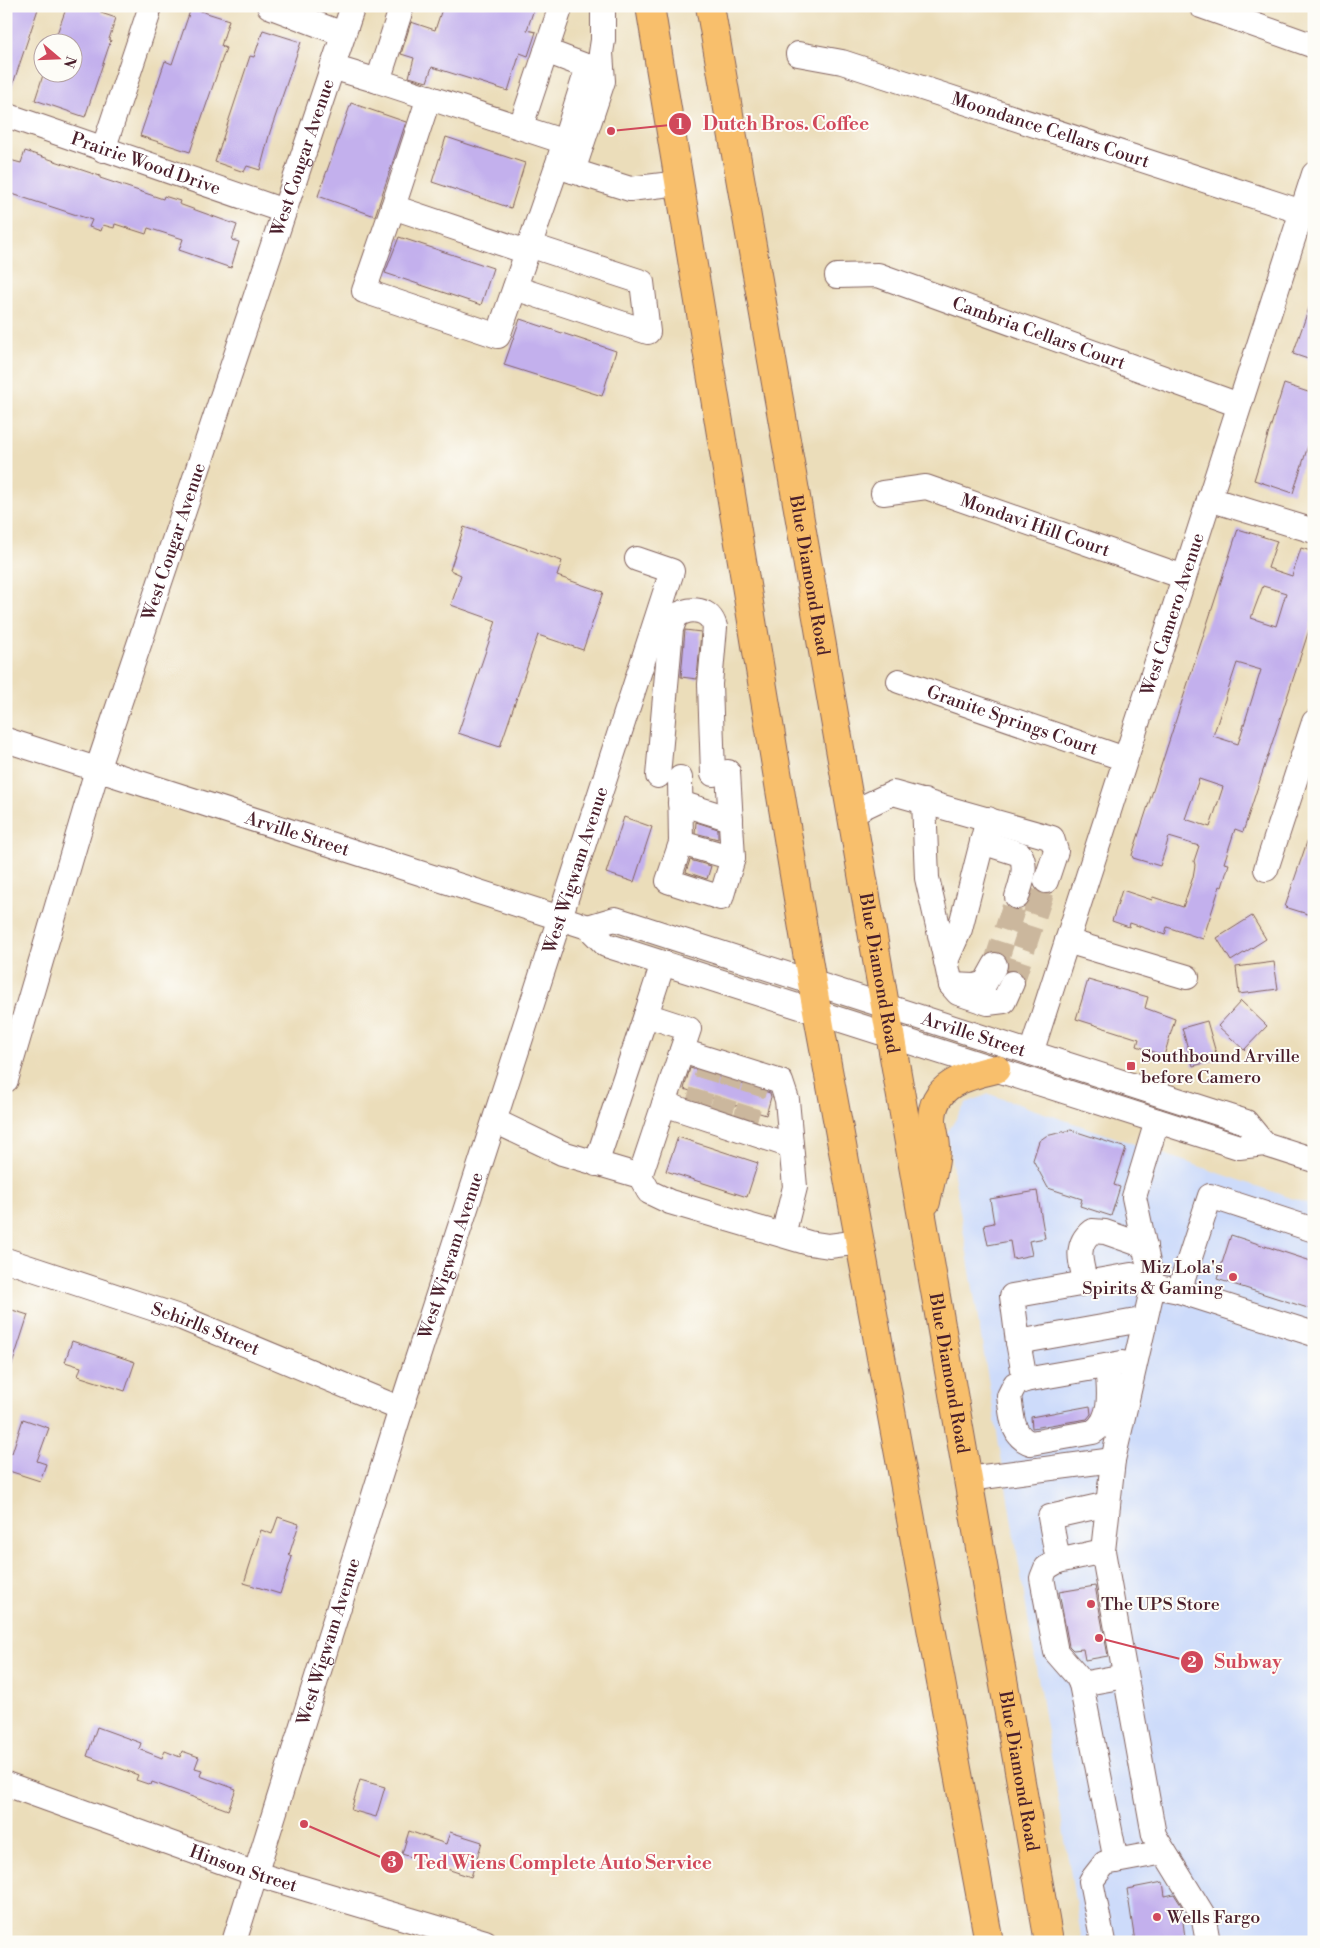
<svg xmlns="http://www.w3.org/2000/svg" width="1320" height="1948" font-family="'Libre Bodoni',serif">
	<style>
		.built { fill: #cddbfa }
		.building { fill: #c3b0ed; fill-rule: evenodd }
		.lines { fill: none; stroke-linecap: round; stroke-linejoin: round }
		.minor-tunnel { stroke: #cbb79d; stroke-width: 24; stroke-dasharray: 24 12; stroke-linecap: butt }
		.minor-casing { stroke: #82625d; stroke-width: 26 }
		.highway-casing { stroke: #82625d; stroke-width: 30 }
		.minor { stroke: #fff; stroke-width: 24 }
		.highway { stroke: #f8bf6c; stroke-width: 28 }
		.poi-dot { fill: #d1495b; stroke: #fdfcf7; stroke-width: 2 }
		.labels { text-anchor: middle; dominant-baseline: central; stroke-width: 4; stroke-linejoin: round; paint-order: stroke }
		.street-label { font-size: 18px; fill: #4a1f2b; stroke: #fdfcf7 }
		.poi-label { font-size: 18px; fill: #4a1f2b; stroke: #fdfcf7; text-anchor: start }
		.leader { fill: none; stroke: #d1495b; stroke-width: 2 }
		.callout-dot { fill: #d1495b; stroke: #fdfcf7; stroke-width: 2 }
		.mark-label { font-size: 15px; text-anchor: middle; font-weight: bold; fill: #fff }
		.callout-label { font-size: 19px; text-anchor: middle; font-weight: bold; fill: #d1495b; stroke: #fdfcf7; stroke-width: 4; stroke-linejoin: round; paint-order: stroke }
	</style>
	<rect width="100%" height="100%" fill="#fdfcf7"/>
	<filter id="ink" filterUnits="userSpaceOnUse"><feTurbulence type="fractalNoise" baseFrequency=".02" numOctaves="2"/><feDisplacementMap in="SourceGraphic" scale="10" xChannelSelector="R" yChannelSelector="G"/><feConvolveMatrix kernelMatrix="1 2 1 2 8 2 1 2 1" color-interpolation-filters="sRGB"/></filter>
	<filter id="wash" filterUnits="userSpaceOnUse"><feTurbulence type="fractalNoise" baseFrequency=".0096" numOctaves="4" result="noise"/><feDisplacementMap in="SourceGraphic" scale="20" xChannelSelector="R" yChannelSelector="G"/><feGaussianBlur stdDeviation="1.12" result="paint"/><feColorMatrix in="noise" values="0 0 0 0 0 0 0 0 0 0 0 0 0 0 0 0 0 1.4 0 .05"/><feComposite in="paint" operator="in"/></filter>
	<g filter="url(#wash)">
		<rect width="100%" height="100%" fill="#ebddba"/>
		<path class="built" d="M989 1094 1314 1206V1942H1082L947 1133 966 1103Z"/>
		<g id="blocks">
			<path class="building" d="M6 6H39L8 99H6Z
				M67 6H103L101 13 116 18 109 39 111 40 85 117 35 100 44 72H72V42H54Z
				M443 6H535L527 30 536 32 528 56 520 53 508 91 432 67 427 82 409 77 414 58 401 54 411 22 435 30Z
				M191 8 229 20 221 46 226 48 190 152 140 136 165 61 172 64Z
				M263 30 301 42 270 132 260 170 247 166 244 172 215 162 250 56 254 57Z
				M351 103 406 122 375 216 318 196Z
				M446 137 525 163 511 208 432 182Z
				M25 151 100 176V178L163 199 164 196 180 201 179 204 237 225 232 240 239 242 231 268 179 250 183 239 148 228 146 234 115 224 114 228 103 225 101 231 89 227 92 220 6 192V159L21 163Z
				M399 237 493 268 481 305 385 273Z
				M1311 302H1314V361L1293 354Z
				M520 319 616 351 602 396 504 365Z
				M1284 384 1314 394V427L1293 493 1254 480Z
				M464 527 562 561 557 576 603 592 583 650 538 635 500 747 458 733 496 621 451 605 461 575 450 570Z
				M1238 529 1277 541 1268 568 1292 576 1301 548 1314 552 1313 618 1244 829 1243 832 1235 829 1224 863 1229 864 1222 887 1220 886 1203 939 1167 927 1165 935 1130 923 1129 927 1112 921 1122 890 1152 900 1153 897 1183 907 1193 877 1195 865 1194 861 1199 846 1169 837 1160 866 1133 858 1132 855ZM1263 586 1286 593 1276 626 1251 618ZM1237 663 1261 670 1238 744 1213 736ZM1199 779 1223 787 1210 827 1185 819Z
				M685 630 701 632 697 679 681 677Z
				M624 817 652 827 634 882 606 873Z
				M696 822 718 829V839L695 833Z
				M1311 830 1314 831V916L1285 907Z
				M690 860 711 866 707 879 686 872Z
				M1252 916 1266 939 1231 961 1217 938Z
				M1274 962 1278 989 1239 994 1236 967Z
				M1088 980 1148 997 1145 1008 1175 1019 1164 1056 1137 1046 1139 1039 1076 1019Z
				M1241 1001 1267 1026 1244 1050 1218 1026Z
				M1207 1021 1218 1060 1193 1066 1182 1028Z
				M690 1068 770 1093 771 1097 766 1115 684 1089Z
				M1071 1130 1126 1148 1114 1185 1120 1187 1111 1216 1080 1206 1082 1199 1048 1188 1033 1160 1039 1141 1046 1136Z
				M678 1137 758 1163 747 1197 666 1171Z
				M1037 1191 1045 1238 1029 1241 1032 1255 1013 1259 1010 1241 988 1245 984 1225 994 1223 990 1199Z
				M1231 1235 1314 1262V1310L1217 1279Z
				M6 1308 28 1315 9 1374H6Z
				M72 1341 135 1362 125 1391 78 1376 81 1367 65 1362Z
				M1090 1406 1091 1414 1087 1419 1032 1428 1031 1417Z
				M23 1419 49 1428 37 1461 46 1464 40 1481 6 1470V1451L12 1453Z
				M278 1517 299 1524 289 1555 292 1557 280 1594 244 1583 261 1530 272 1534Z
				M1095 1586 1108 1656 1085 1660 1083 1649 1073 1650 1069 1646 1059 1592Z
				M97 1727 141 1743 139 1749 162 1758 165 1751 180 1757 182 1751 199 1757 195 1768 202 1770 200 1776 236 1789 228 1810 152 1782 151 1785 136 1780 138 1775 87 1756Z
				M360 1780 385 1787 376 1817 351 1810Z
				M409 1831 446 1844 450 1832 482 1842 471 1877 402 1854Z
				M1163 1882 1165 1896 1174 1894 1181 1905 1185 1938 1175 1942H1135L1127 1889Z"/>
		</g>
	</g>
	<g filter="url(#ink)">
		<use href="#blocks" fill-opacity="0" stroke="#82625d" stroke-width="1"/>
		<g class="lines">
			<path class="minor-tunnel" d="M995 965 1017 897
				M1012 983 1046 881
				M695 1114 711 1060
				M718 1121 735 1068
				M742 1129 759 1075"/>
			<g class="minor-casing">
				<g id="minor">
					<path d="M269 6 343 34"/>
					<path d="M402 6 378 81 565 142"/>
					<path d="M1201 6 1314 46"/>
					<path d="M546 51 583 65 586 73 557 166 630 189 679 183"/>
					<path id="s1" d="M798 54 842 62 1302 212"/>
					<path d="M332 67 378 81"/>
					<path d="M429 97 393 207 527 252"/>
					<path id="s2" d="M6 115 284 211"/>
					<path d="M521 126 561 6"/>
					<path d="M103 150 148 15"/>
					<path d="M573 171 603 81 601 53 603 40V6"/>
					<path d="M393 207 364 291 498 336 557 166"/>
					<path id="s3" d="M837 276 878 275 1239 405"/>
					<path d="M515 288 648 332 642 282 529 245"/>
					<path id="s4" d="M883 493 926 487 1184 577"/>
					<path d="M1209 499 1314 531"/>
					<path id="s5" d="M899 681 1125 759"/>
					<path id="s6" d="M6 740 588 927 606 945 1239 1147 1264 1144 1314 1160"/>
					<path d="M658 776 671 629 676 616C691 606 710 609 715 627L710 684 713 774"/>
					<path d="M680 778 681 843 733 858 728 772"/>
					<path d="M924 801 927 878 946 961 960 929 988 819"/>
					<path d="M680 803 731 819"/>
					<path d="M851 813 893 793 1052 838 1056 851 1046 881"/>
					<path d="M982 842 1020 854C1028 867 1021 883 1017 897"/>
					<path d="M681 843 668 881 721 898 733 858"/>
					<path d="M1266 869 1314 722"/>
					<path id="s7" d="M588 927 615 919 1246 1122 1264 1144"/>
					<path d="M1067 941 1187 977"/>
					<path d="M946 961 951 985 958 993 988 1003 1004 1001 1012 983"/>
					<path d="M951 985 975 986 985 983 995 965"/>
					<path d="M646 1015 663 963"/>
					<path d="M682 1051 781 1082 787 1100 795 1187 783 1235"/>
					<path id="s8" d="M1031 1053 1314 174"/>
					<path id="s9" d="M6 1080 97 770 353 6"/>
					<path d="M664 1104 791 1146"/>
					<path d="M495 1121 562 1153 640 1176 649 1192 670 1202 809 1243 829 1246 860 1242"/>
					<path d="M1157 1121 1134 1197 1153 1286 1113 1460 1103 1551 1154 1835 1203 1915 1208 1942"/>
					<path d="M596 1164 646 1015 689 1029 640 1176"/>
					<path id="s10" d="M6 1260 182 1318 401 1409"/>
					<path d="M1086 1283C1081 1264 1074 1245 1092 1231L1105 1232 1145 1246"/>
					<path d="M1179 1291 1314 1334"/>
					<path d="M1144 1326 1136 1321 1018 1342 1012 1296 1131 1275 1153 1286 1179 1291 1210 1196 1314 1230"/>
					<path d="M1018 1342 1025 1380 1122 1363"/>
					<path d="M1025 1380 1015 1384 1009 1396C1012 1414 1011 1437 1031 1443L1093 1432C1114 1419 1109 1387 1107 1366"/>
					<path d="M968 1479 1113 1460"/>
					<path d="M1103 1551 1058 1561 1050 1517 1108 1504"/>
					<path d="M1058 1561 1046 1568 1042 1578 1056 1652 1077 1676 1081 1684"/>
					<path id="s11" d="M6 1784 256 1874 485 1942"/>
					<path d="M1116 1861 1081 1684 1125 1676"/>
					<path id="s12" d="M234 1942 401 1409 672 571 637 559"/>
					<path d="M1103 1942 1091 1881 1105 1863 1164 1852"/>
				</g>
			</g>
			<g class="highway-casing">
				<g id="highway">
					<path d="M650 6 812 983 989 1942"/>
					<path id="s13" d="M710 6 1049 1942"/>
					<path d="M926 1202C929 1185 936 1166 936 1149 936 1140 933 1131 932 1122 931 1084 966 1076 996 1069"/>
				</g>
			</g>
			<use href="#minor" class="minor"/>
			<use href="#highway" class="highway"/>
		</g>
	</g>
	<g class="poi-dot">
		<rect x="1126" y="1061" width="10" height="10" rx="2.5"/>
		<circle cx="1233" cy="1277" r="5"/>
		<circle cx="1091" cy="1604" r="5"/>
		<circle cx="1157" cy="1917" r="5"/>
	</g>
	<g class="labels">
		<g class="street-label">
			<text stroke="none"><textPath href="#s1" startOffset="264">Moondance Cellars Court</textPath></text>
			<text stroke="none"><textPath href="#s9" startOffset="969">West Cougar Avenue</textPath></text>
			<text stroke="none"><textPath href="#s2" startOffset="148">Prairie Wood Drive</textPath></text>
			<text stroke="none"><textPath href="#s3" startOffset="212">Cambria Cellars Court</textPath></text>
			<text stroke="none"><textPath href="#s4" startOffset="159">Mondavi Hill Court</textPath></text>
			<text stroke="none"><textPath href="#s9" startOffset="564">West Cougar Avenue</textPath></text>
			<text stroke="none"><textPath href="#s13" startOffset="578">Blue Diamond Road</textPath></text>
			<text stroke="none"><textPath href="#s8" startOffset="461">West Camero Avenue</textPath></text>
			<text stroke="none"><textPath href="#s5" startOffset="120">Granite Springs Court</textPath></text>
			<text stroke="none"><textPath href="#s6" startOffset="306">Arville Street</textPath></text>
			<text stroke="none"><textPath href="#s12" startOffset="1125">West Wigwam Avenue</textPath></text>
			<text stroke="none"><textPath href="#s13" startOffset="982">Blue Diamond Road</textPath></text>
			<text stroke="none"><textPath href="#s7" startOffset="405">Arville Street</textPath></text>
			<text stroke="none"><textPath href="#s12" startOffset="720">West Wigwam Avenue</textPath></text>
			<text stroke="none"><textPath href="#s10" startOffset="211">Schirlls Street</textPath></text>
			<text stroke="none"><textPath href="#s13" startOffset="1388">Blue Diamond Road</textPath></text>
			<text stroke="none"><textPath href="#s12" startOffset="315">West Wigwam Avenue</textPath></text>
			<text stroke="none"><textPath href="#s13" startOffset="1792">Blue Diamond Road</textPath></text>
			<text stroke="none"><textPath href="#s11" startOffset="252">Hinson Street</textPath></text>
		</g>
		<g class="poi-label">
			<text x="1141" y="1056">Southbound Arville<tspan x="1141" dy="21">before Camero</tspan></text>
			<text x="1223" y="1267" text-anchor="end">Miz Lola's<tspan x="1223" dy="21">Spirits &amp; Gaming</tspan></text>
			<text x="1101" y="1604">The UPS Store</text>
			<text x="1167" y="1917">Wells Fargo</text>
		</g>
	</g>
	<path class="leader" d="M611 131L680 124M1099 1638L1192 1662M304 1824L392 1862"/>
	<g class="callout-dot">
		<circle cx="611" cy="131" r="5"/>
		<circle cx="1099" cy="1638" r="5"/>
		<circle cx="304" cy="1824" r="5"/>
		<circle cx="680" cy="124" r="12"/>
		<circle cx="1192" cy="1662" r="12"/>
		<circle cx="392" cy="1862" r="12"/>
	</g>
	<g class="mark-label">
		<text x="680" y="129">1</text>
		<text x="1192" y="1667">2</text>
		<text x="392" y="1867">3</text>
	</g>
	<g class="callout-label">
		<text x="786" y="130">Dutch Bros. Coffee</text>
		<text x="1248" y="1668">Subway</text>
		<text x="563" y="1869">Ted Wiens Complete Auto Service</text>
	</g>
	<rect width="1320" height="1948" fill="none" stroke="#fdfcf7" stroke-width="25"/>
	<g transform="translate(58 58) rotate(109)"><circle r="24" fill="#fdfcf7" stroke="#b5a4a5"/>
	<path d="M0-4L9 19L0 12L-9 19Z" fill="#d1495b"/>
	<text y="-8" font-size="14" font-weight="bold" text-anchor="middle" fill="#4a1f2b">N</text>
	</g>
</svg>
